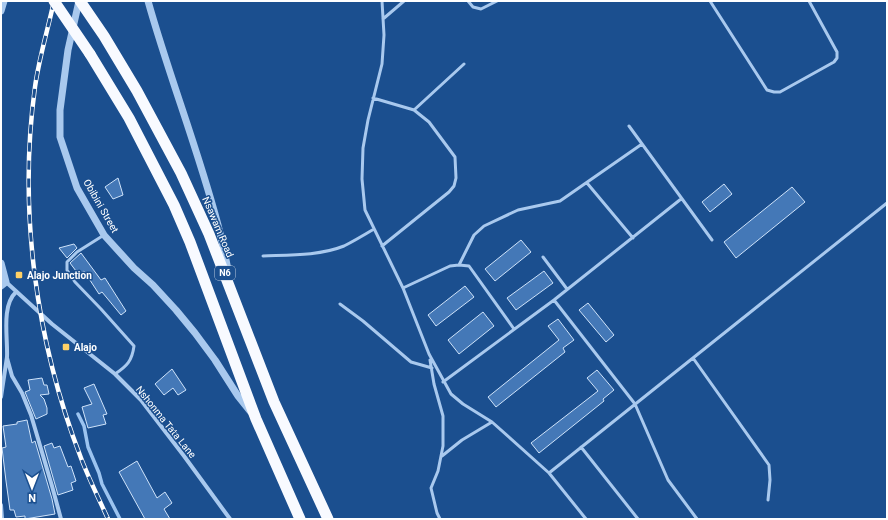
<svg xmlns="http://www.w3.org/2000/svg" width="888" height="520" font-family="Roboto,sans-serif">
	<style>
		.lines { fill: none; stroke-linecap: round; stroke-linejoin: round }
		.stream { stroke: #9cc4f0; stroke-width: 3.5 }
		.building { fill: #4478b7; stroke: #cfe3fa }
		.service { stroke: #a9c9ee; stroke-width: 3 }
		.minor { stroke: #a9c9ee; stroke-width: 4 }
		.tertiary { stroke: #a9c9ee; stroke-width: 7 }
		.trunk { stroke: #f8faff; stroke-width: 11 }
		.rail-casing { stroke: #fff; stroke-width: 4.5 }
		.rail { stroke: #1b4f8f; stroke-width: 3; stroke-dasharray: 9; stroke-linecap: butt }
		.trunk-bridge { stroke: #f8faff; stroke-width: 11 }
		.poi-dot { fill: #ffd166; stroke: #1b4f8f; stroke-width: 1.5 }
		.labels { text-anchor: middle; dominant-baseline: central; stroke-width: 3; stroke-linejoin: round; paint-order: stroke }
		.shield { fill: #1b4f8f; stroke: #bbcadd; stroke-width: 1 }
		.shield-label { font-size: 9px; font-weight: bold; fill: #fff }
		.street-label { font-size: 10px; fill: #fff; stroke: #1b4f8f }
		.poi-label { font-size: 10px; font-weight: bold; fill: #fff; stroke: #1b4f8f; text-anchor: start }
	</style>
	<rect width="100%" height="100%" fill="#1b4f8f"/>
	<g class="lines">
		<path class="stream" d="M78 414 84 426 88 447 99 473 102 484 120 519"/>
	</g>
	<path class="building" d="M118 178 123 195 113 199 105 187Z
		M724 184 732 194 710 212 702 202Z
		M792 187 805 202 736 258 724 242Z
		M521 240 531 252 495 281 485 269Z
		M74 244 77 248 67 258 59 248Z
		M81 253 101 280 105 278 126 311 121 315 102 292 99 294 84 271 79 275 70 263Z
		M544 271 553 283 516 310 507 298Z
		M465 286 474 297 436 326 428 315Z
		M588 303 614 335 606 342 579 310Z
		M483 312 494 326 459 354 448 340Z
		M558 319 574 340 563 348 565 352 496 407 488 397 559 340 548 326Z
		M172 369 186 390 178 395 173 388 164 395 155 384Z
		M597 370 614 390 603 399 604 401 539 453 531 443 598 391 587 378Z
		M42 378 44 385H47L49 394 40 395 44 399 47 408V414L36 419 25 392 30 390 28 380Z
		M94 384 107 414 103 415 106 424 88 428 82 407 92 404 84 388Z
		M27 420 32 443 35 441 52 499 55 514 25 519V516L16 517 14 510H10L6 481 2 448 6 447 3 426 17 424V422Z
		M52 443 54 448 60 446 68 467 71 466 76 481 71 483 73 490 58 495 44 446Z
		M137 461 157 498 165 492 172 503 164 509 170 519H145L119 472Z"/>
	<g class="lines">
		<path class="service" d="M382 1 384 35 382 64 368 120 363 148 362 179 365 210 403 288 429 354 451 394 463 404 492 422 549 473 586 519
			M468 1 473 7 481 9 497 1
			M710 1 767 90 774 92H780L834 62 837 58V52L809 1
			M383 19 404 1
			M373 98 414 110 429 122 455 157 456 178 454 186 449 192 382 246
			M414 110 464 64
			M629 126 712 240
			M587 183 633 238
			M104 235 77 252 67 262V270L75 282 101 309 134 346C132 361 127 366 115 374
			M263 256C289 255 319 256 344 246 354 241 364 235 374 229
			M543 257 567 289
			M459 265 474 235 484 226 518 210 560 201 642 144
			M403 288 450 266 459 265 469 266 514 329
			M554 300 635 404 668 480 697 519
			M340 304 363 321 411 362 432 368
			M693 358 769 465 770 480 768 500
			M430 360 434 384 443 416V446L438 471 431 488 437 513 440 519
			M443 382 554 300 681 199
			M581 447 638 519
			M442 456 462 440 492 422
			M549 473 887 203"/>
		<path class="minor" d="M6 282 52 324 115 374 141 400 184 456 230 519
			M7 358 12 376 22 393 31 415 52 486 61 519
			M1 397C3 384 5 371 7 357 8 338 1 306 16 292
			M1 505 2 519"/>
		<path class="tertiary" d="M79 1 68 50 60 110V137L77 188 104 235 134 268 153 285 176 310 195 333 215 360 238 396 250 411
			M148 1C169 76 198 149 218 225 222 241 226 259 229 275
			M1 11 4 1
			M1 263 6 282 1 286"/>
		<path class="trunk" d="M80 1 104 36 137 91 181 173 209 234 274 402 328 519
			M90 54 129 118 174 205 190 242 256 419 300 519"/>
		<g class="rail-casing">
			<path id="rail" d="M54 1C48 29 39 58 35 87 18 210 36 342 81 458 89 479 99 499 108 519"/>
		</g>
		<use href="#rail" class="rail"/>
		<path class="trunk-bridge" d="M54 1 90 54"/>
	</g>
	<g class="poi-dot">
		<rect x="15" y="271" width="8" height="8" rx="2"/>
		<rect x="62" y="343" width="8" height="8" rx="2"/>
	</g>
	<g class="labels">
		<rect class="shield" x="215" y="266" width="20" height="14" rx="3"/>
		<g class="shield-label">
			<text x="225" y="273">N6</text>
		</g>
		<g class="street-label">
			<text transform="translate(101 206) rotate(60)">Obibini Street</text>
			<text transform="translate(218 227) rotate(67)">Nsawam Road</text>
			<text transform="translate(166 422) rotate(51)">Nshonma Tata Lane</text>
		</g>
		<g class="poi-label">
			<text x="27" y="275">Alajo Junction</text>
			<text x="74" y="347">Alajo</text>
		</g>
	</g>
	<rect width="888" height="520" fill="none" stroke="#ffffff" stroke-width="4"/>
	<g transform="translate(32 488) rotate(180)" stroke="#1b4f8f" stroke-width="3" paint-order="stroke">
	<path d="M0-3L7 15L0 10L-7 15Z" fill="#ffffff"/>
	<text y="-6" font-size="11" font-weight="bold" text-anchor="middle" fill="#ffffff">N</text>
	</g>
</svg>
